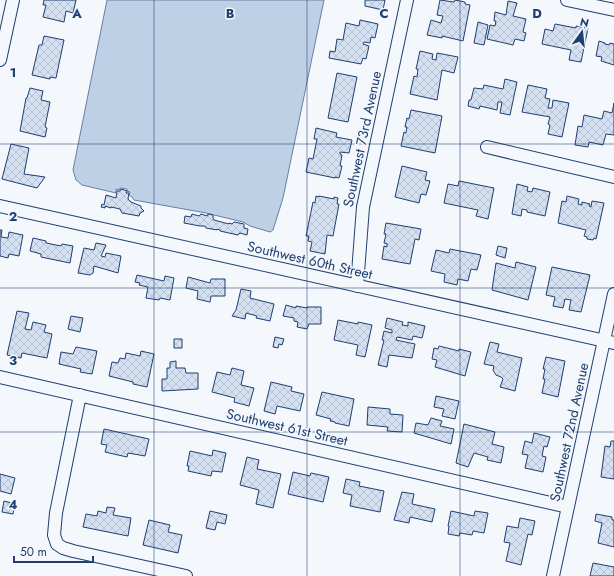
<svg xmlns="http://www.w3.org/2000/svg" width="614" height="576" font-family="Jost,sans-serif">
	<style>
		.water { fill: #bed0e5; stroke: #687fa3 }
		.building { fill: url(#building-cross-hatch); stroke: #1d3f73 }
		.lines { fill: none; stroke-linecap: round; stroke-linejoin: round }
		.minor-casing { stroke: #1d3f73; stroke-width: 14 }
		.minor { stroke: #f4f7fb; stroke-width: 12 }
		.grid { fill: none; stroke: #1d3f73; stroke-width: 1; stroke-opacity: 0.55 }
		.labels { text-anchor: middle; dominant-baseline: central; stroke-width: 3; stroke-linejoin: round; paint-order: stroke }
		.street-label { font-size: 14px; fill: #1d3f73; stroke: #f4f7fb }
		.grid-label { font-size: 13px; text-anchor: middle; font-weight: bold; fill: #1d3f73; stroke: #f4f7fb; stroke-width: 3; stroke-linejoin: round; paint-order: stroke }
	</style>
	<defs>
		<pattern id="building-cross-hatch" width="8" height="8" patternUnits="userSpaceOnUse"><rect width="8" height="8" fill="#d5e0f0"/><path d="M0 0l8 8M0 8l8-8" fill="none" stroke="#b6c1d1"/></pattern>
	</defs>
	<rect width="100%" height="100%" fill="#f4f7fb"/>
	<path class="water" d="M107 0H324L283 198 273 230 270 232 250 226 243 222 206 213 134 200 132 197 129 195 130 192 127 191V189L120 188 119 190 116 189V193L82 185 76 180 73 170Z"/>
	<path class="building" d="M44 0H76L73 13 66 11 64 22 43 17 46 5H43Z
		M365 0H385L383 10 365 6Z
		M440 0 454 2 455 0 465 2V4L470 5 463 41 442 36V38L427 35 431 20 441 23 443 16 437 15Z
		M508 1 517 3 513 16 526 19 523 32 526 33 524 41 515 39 513 45 487 39 490 25 495 26 496 21H494L495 12 506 15Z
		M360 20 378 24 375 38 371 37 370 43 364 42 363 44 369 46 366 59 363 58 361 64 329 58 330 51 335 52 337 39 343 40 346 23 359 26Z
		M478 22 488 25 484 45 474 43Z
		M555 24 576 28V26L588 28 581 62 569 60 571 50 542 44 545 29 553 31Z
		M44 36 64 40 56 78 50 77V79L32 75 39 45H42Z
		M599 41 605 43V44L609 45 610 43 614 44V65L601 61 602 57 596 56Z
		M420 51 433 54 432 59 436 60 437 53 458 57 454 73 442 70 437 100 410 94 414 76 417 77 418 69H416Z
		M337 73 357 77 348 122 328 118Z
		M505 79 517 82 510 115 500 113 502 102H498L497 110 480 106 479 109 468 106 469 100H471L474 88 483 89 484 85 503 89Z
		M528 85 547 89 545 98 550 99 548 108H552L553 100 569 103 562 137 548 134 550 125 548 124 550 117 522 112Z
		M30 88 43 91 41 100 50 102 45 127 47 128 45 137 20 131 26 98H27Z
		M614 103V135L606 134 603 145 589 142 588 147 575 145 578 126 582 127 584 115 602 119 604 111 612 113Z
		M411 110 442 116 435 153 401 146 404 132 406 133 407 127H405L407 118 409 119Z
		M316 128 337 133 336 137 352 140 349 153 340 152V154L342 155 340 166H342L339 178 335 177V178L306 172 309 158 313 159 317 139H314Z
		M11 144 29 148 24 174 45 177 37 188 2 179Z
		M402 166 427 172 425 180 430 181 426 195 421 194 419 203 395 197Z
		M459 181 494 188 488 219 476 216 478 210 444 203 448 184 458 186Z
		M517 184 528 187 527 191 532 192 533 188 550 192 545 216 527 212V210L522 209 521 216 512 214Z
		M121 189 127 191 126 193H129L128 199 131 202 141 206V208L144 211 140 213 139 216 122 213 120 209 111 207V208L105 206V208L101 207 102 204 104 205 106 195 116 198 117 191H120Z
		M316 196 319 197V196L334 199V197L338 198 337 204H339L333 236 327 235 325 254 310 251 312 242 308 241 309 236H306L313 202 315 203Z
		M567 196 579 199 578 204 582 205V202L590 204 589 206 591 207 592 201 604 203 596 239 594 238 593 240 587 239V237L584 236 586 230 558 223 562 201 566 202Z
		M192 214 199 216 201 214 207 216 208 214 213 215V218L214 220 229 224V223L232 224 234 222 244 224V228L248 229 247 235 240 233 238 235 220 231V230L217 229V230L206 228 205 226H200L184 223 185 216 191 217Z
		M386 223 421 229 419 240 415 239 410 264 382 259 384 246 387 247V244L384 243 386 234H384Z
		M0 230H2L1 237 8 238 9 232 23 235 19 256 9 254 8 258 0 256Z
		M33 238 46 241V243L61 246 62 244 73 246 70 263 41 257V254L30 251Z
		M96 243 106 245 101 256 105 257 106 253 121 256 118 273 94 266 93 273 90 275 78 273 84 248 94 250Z
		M498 246 507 248 505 258 496 255Z
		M450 249 481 255 477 270 471 269 468 281 458 279 457 285 444 282 445 274 431 271 436 250 449 253Z
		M516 262 536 267 528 300 492 290 496 263 515 268Z
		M552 267 590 275 581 312 569 310 571 300 565 299 563 308 553 306 555 297 546 295Z
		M137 275 164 281 165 276 174 278 170 300 160 298 159 300 146 298 148 287 139 285 140 283 135 282Z
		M188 277 210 283 211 279H225V296H211L210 302 197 299 198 291 186 288Z
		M241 289 251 291 250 298 274 304 270 321 256 318 257 316 246 313 245 319 232 316 236 310Z
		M286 305 296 308V306L307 308V307H321V324H309L307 329 297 327 298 322 294 321V318L283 316Z
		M17 311 29 313 25 329 31 330 33 322 46 325 44 332 52 334 47 358 22 353 21 358 7 355Z
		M71 316 83 318 80 332 68 329Z
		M387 318 403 322 402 325 408 326V322L425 326 422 338 413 336 412 340 397 337 396 340 415 344 412 358 389 355 387 367 378 365 384 340H382L384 331 392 333V330L385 328Z
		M338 320 358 324V322L372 325 365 357 356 355 358 345 334 340Z
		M275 337 284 339 282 345 279 344 278 348 273 347Z
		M174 339H182V348H174Z
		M490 342 499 344 497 352 522 358 515 391 500 387 503 379 501 377 496 375 493 370 494 366 484 364Z
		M439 346 459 351V349L471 352 465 376 435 367 437 360 432 359 434 348 438 349Z
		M76 347 97 351 92 374 80 372 81 369 59 364 61 352 73 354Z
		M141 351 154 354 147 387 133 384V382L109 376 112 362 118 363 120 358 125 359 126 353 140 356Z
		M546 357 565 361 558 397 542 393 545 379H543L545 369H543Z
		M176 361V368H185L186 373H198V389L162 391V379H167V368H170V362Z
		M232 368 244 371 241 385 254 388 249 406 234 402 235 398 212 392 217 372 230 375Z
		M271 382 292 387 291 391 304 394 300 411 277 406 275 414 264 411Z
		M322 392 354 399 349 426 335 423V422L330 421 331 419 316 415Z
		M436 396 459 401 455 419 442 416 444 409 434 407Z
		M368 407 390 409V414L403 415 402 432 387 431 388 427 367 425Z
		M431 418 442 421 440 426 454 429 451 444 414 433 416 423 428 425Z
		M464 424 495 432 492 444 504 447 501 463 487 460 488 457 474 453 468 467 456 463Z
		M104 429 149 439 145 456 128 453 127 457 105 452 107 445 101 444Z
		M534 433 550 437 547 447 544 446 542 456 546 457 543 472 525 468 528 455 522 454 525 441 532 443Z
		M611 441H614V479L601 477 605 446 610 447Z
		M213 450 226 453 222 472 212 471 211 476 188 471 189 466H187L190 451 212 456Z
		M247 457 259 460 257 469 281 474 273 508 256 504 259 490 240 485Z
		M293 472 310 476 311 473 329 477 323 502 288 494Z
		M0 474 15 478 11 494 0 491Z
		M346 479 360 482 359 486 384 491 380 512 350 506 352 495 343 493Z
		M402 492 414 494 412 504 435 509 432 522 410 517 409 523 394 520Z
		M4 501 15 504 13 514 2 512Z
		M107 507 115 508 113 515 131 518 128 536 83 527 86 514 97 516 98 511 106 513Z
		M210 511 227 515 225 524 217 522 215 530 206 528Z
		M451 511 474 516 475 511 488 513 484 533 473 531 472 535 460 533 459 536 448 534 449 526H448Z
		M596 514 612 517V520H614V547L598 543 602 523 595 521Z
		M520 518 535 521 532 535 528 534 521 565 506 561 510 543 504 542 507 526 518 528Z
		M149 520 170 525 168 532 182 535 178 553 143 545Z
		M593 563 614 567V576H590Z"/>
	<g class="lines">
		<g class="minor-casing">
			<path id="minor" d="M567 0 614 10
				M0 60 13 0
				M487 147 614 177
				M0 206 614 343
				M357 286 363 207 407 0
				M0 377 568 507
				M80 395 56 513 54 535 57 544 63 548 73 551 186 576
				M553 576 614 294"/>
		</g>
		<use href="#minor" class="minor"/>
	</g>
	<path class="grid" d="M154 0V576M307 0V576M460 0V576M0 144H614M0 288H614M0 432H614"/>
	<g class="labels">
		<g class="street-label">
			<text transform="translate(362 139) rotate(-78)">Southwest 73rd Avenue</text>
			<text transform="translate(310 260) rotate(13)">Southwest 60th Street</text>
			<text transform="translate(287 427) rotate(13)">Southwest 61st Street</text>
			<text transform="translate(569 432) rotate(-78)">Southwest 72nd Avenue</text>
		</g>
	</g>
	<g class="grid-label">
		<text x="77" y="18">A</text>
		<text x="230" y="18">B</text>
		<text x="384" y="18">C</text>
		<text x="537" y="18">D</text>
		<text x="13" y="77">1</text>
		<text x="13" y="221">2</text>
		<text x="13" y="365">3</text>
		<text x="13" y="509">4</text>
	</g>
	<g transform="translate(582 32) rotate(15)" stroke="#f4f7fb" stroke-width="3" paint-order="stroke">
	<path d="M0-3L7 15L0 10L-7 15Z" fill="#1d3f73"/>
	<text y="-6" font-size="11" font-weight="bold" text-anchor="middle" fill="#1d3f73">N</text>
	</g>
	<path d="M14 556v6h79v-6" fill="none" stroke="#1d3f73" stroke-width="2"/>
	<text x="20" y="556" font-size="12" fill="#1d3f73" stroke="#f4f7fb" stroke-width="3" paint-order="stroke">50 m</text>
</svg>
